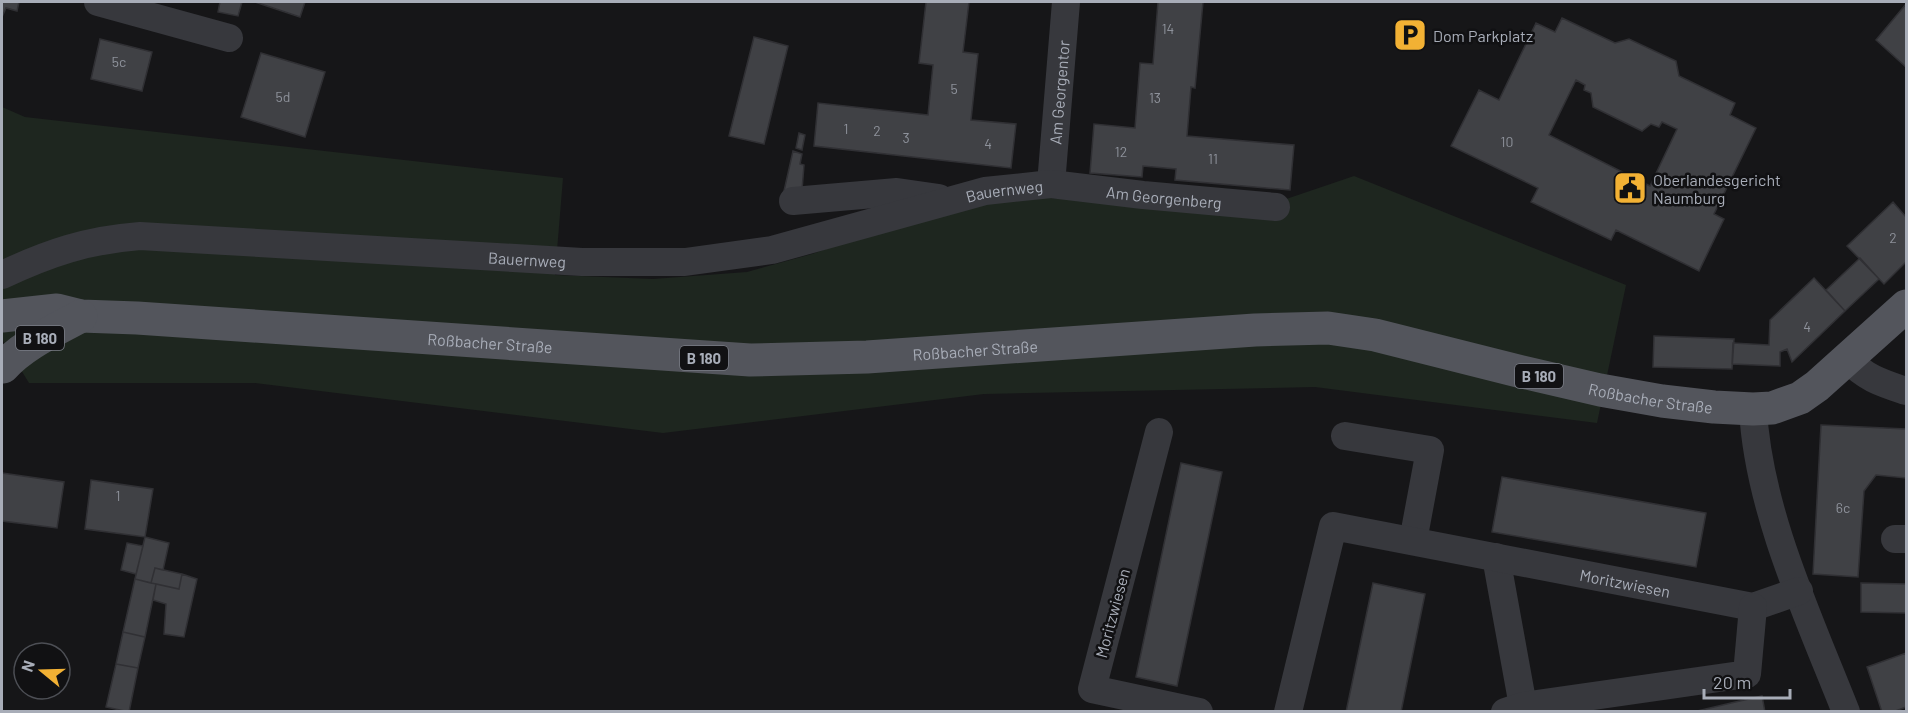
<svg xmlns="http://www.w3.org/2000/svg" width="1908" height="713" font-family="Barlow,sans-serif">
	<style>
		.green { fill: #1e261f }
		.building { fill: #404145; stroke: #303034; stroke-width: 1.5; fill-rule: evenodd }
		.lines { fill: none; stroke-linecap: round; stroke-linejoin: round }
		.minor { stroke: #37383d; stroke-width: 28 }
		.major { stroke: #53555c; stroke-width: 33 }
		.labels { text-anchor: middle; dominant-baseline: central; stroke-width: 5; stroke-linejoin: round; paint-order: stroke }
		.number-label { font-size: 14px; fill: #8e929b }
		.shield { fill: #111113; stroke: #7b7e86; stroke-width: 1.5 }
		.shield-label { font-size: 15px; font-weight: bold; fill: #a8adb8 }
		.poi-label { font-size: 16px; fill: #a8adb8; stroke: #111113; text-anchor: start }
		.street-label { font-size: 16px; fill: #a8adb8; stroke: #111113 }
	</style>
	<rect width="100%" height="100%" fill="#161618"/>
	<path class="green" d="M2 107 25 117 563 178 555 275 653 279 747 272 812 254 953 204 1032 197 1254 210 1354 176 1626 285 1597 423 1315 387 984 394 663 433 255 383H29L2 339Z"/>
	<path class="building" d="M2 2H19L17 11 6 8 2 17Z
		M220 2H242L238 16 218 12Z
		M255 2H305L300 17Z
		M926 2H969L963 52 978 54 971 120 1016 124 1011 168 814 146 818 103 928 115 933 65 919 63Z
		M1158 2H1203L1195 88 1191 87 1187 136 1294 145 1290 190 1175 180 1176 169 1143 166 1142 177 1090 173 1094 124 1135 128 1140 63 1153 64Z
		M1906 4V67L1876 40Z
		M1562 18 1615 43 1629 39 1676 61 1679 76 1735 103 1730 115 1756 128 1714 214 1724 219 1699 271 1616 230 1611 240 1531 202 1538 188 1451 146 1479 90 1499 100 1536 23 1555 32ZM1576 80 1585 85 1584 90 1591 93 1593 107 1642 131 1651 124 1659 127 1662 122 1677 129 1650 186 1549 135Z
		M754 37 788 46 764 144 729 136Z
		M100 39 152 52 142 91 91 79Z
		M261 53 325 72 305 137 241 117Z
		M799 133 805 135 802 150 796 148Z
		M793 151 802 154 800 164 804 165 802 190 784 191Z
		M1893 202 1906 217V262L1884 284 1847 246Z
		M1860 258 1879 279 1845 311 1826 290Z
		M1814 278 1845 311 1792 362 1787 349 1780 352V366L1732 364 1733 343 1769 345 1770 320Z
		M1654 336 1734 339 1732 369 1653 367Z
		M1821 425 1906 429V478L1876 475 1864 491 1858 577 1813 574Z
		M1181 463 1222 472 1177 686 1136 677Z
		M2 473 64 482 57 528 2 521Z
		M1502 477 1706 513 1696 567 1492 532Z
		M91 480 153 489 145 537 85 529Z
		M145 537 169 543 163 570 155 568 151 583 135 579Z
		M127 543 143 546 136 574 121 570Z
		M155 568 182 574 179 589 151 583Z
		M182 574 197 579 184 637 164 634 166 604 153 600 156 584 179 589Z
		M135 579 156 584 145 637 123 632Z
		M1373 583 1425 594 1401 712H1346Z
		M1861 583 1906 584V613L1861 612Z
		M123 632 145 637 138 668 116 664Z
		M1906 653V707L1893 712H1882L1867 667Z
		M116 664 138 668 129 712 106 707Z
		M1762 696 1765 712H1693L1731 703Z"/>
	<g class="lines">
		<g class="minor">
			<path d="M98 2 229 38"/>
			<path id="s1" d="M1051 184 1066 2"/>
			<path d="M793 201 897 192 939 198"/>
			<path id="s2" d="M2 275C49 253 87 240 140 236L582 262H685L772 250 985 191 1051 184 1143 195 1276 207"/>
			<path d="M1848 359C1865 378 1882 383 1906 391"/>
			<path d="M1753 409C1758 510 1809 618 1846 712"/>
			<path d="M1159 432 1092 689 1199 712"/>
			<path d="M1345 436 1430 450 1413 541"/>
			<path d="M1895 539H1906"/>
			<path d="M1496 557 1523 706"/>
			<path id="s3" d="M1288 712 1333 526 1753 607 1799 591"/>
			<path d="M1505 712 1523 706 1747 674 1753 607"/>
		</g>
		<g class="major">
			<path id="s4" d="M2 316 57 310 81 316 137 318 750 360 867 357 1255 330 1328 328 1375 335 1518 371 1600 390 1662 401 1714 407 1753 409 1772 408 1800 398 1817 386 1906 306"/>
			<path d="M3 367C24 344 54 331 81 316"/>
		</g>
	</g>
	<defs>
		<g id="parking-square" transform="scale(1.725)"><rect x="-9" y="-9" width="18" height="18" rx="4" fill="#f2b134" stroke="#111113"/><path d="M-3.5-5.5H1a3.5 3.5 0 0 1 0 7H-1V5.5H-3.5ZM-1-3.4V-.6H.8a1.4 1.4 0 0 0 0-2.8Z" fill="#111"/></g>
		<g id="civic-square" transform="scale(1.725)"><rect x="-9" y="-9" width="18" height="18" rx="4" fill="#f2b134" stroke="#111113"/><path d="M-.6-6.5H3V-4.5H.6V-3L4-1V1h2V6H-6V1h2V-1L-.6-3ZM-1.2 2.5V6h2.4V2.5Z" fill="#111"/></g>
	</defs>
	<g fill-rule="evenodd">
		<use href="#parking-square" x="1410" y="35"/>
		<use href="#civic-square" x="1630" y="188"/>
	</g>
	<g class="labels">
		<g class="number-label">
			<text x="1168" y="28">14</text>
			<text x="119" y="61">5c</text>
			<text x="954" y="88">5</text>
			<text x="283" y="96">5d</text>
			<text x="1155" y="97">13</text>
			<text x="846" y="128">1</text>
			<text x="877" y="130">2</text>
			<text x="906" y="137">3</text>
			<text x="1507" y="141">10</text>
			<text x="988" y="143">4</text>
			<text x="1121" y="151">12</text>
			<text x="1213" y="158">11</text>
			<text x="1893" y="237">2</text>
			<text x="1807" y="326">4</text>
			<text x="118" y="495">1</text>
			<text x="1843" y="507">6c</text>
		</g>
		<g class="shield">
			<rect x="16" y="326" width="48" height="24" rx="4.5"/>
			<rect x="680" y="346" width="48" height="24" rx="4.5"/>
			<rect x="1515" y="364" width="48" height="24" rx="4.5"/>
		</g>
		<g class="shield-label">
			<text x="40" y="338">B 180</text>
			<text x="704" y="358">B 180</text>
			<text x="1539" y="376">B 180</text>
		</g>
		<g class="poi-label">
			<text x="1433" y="35">Dom Parkplatz</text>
			<text x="1653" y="179">Oberlandesgericht<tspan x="1653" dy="18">Naumburg</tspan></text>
		</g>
		<g class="street-label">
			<text stroke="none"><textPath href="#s1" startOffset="92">Am Georgentor</textPath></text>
			<text stroke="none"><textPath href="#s2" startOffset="1018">Bauernweg</textPath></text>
			<text stroke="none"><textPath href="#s2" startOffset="1179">Am Georgenberg</textPath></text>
			<text stroke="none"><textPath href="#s2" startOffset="532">Bauernweg</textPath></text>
			<text stroke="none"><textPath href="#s4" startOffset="490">Roßbacher Straße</textPath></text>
			<text stroke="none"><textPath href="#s4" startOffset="976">Roßbacher Straße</textPath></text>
			<text stroke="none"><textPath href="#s4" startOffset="1660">Roßbacher Straße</textPath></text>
			<text stroke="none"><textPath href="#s3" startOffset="489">Moritzwiesen</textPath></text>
			<text transform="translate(1112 613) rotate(-75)">Moritzwiesen</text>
		</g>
	</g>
	<rect width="1908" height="713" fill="none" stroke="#a8adb8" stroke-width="6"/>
	<g transform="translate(42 671) rotate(289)"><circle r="28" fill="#111113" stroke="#4d4f55" stroke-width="1.5"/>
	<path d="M0-4.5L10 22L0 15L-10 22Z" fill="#f2b134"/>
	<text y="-9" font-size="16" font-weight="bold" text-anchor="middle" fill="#a8adb8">N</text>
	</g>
	<path d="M1704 689v9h86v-9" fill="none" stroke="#a8adb8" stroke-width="3"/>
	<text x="1713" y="689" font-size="18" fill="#a8adb8" stroke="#111113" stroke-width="4.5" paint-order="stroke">20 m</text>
</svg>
